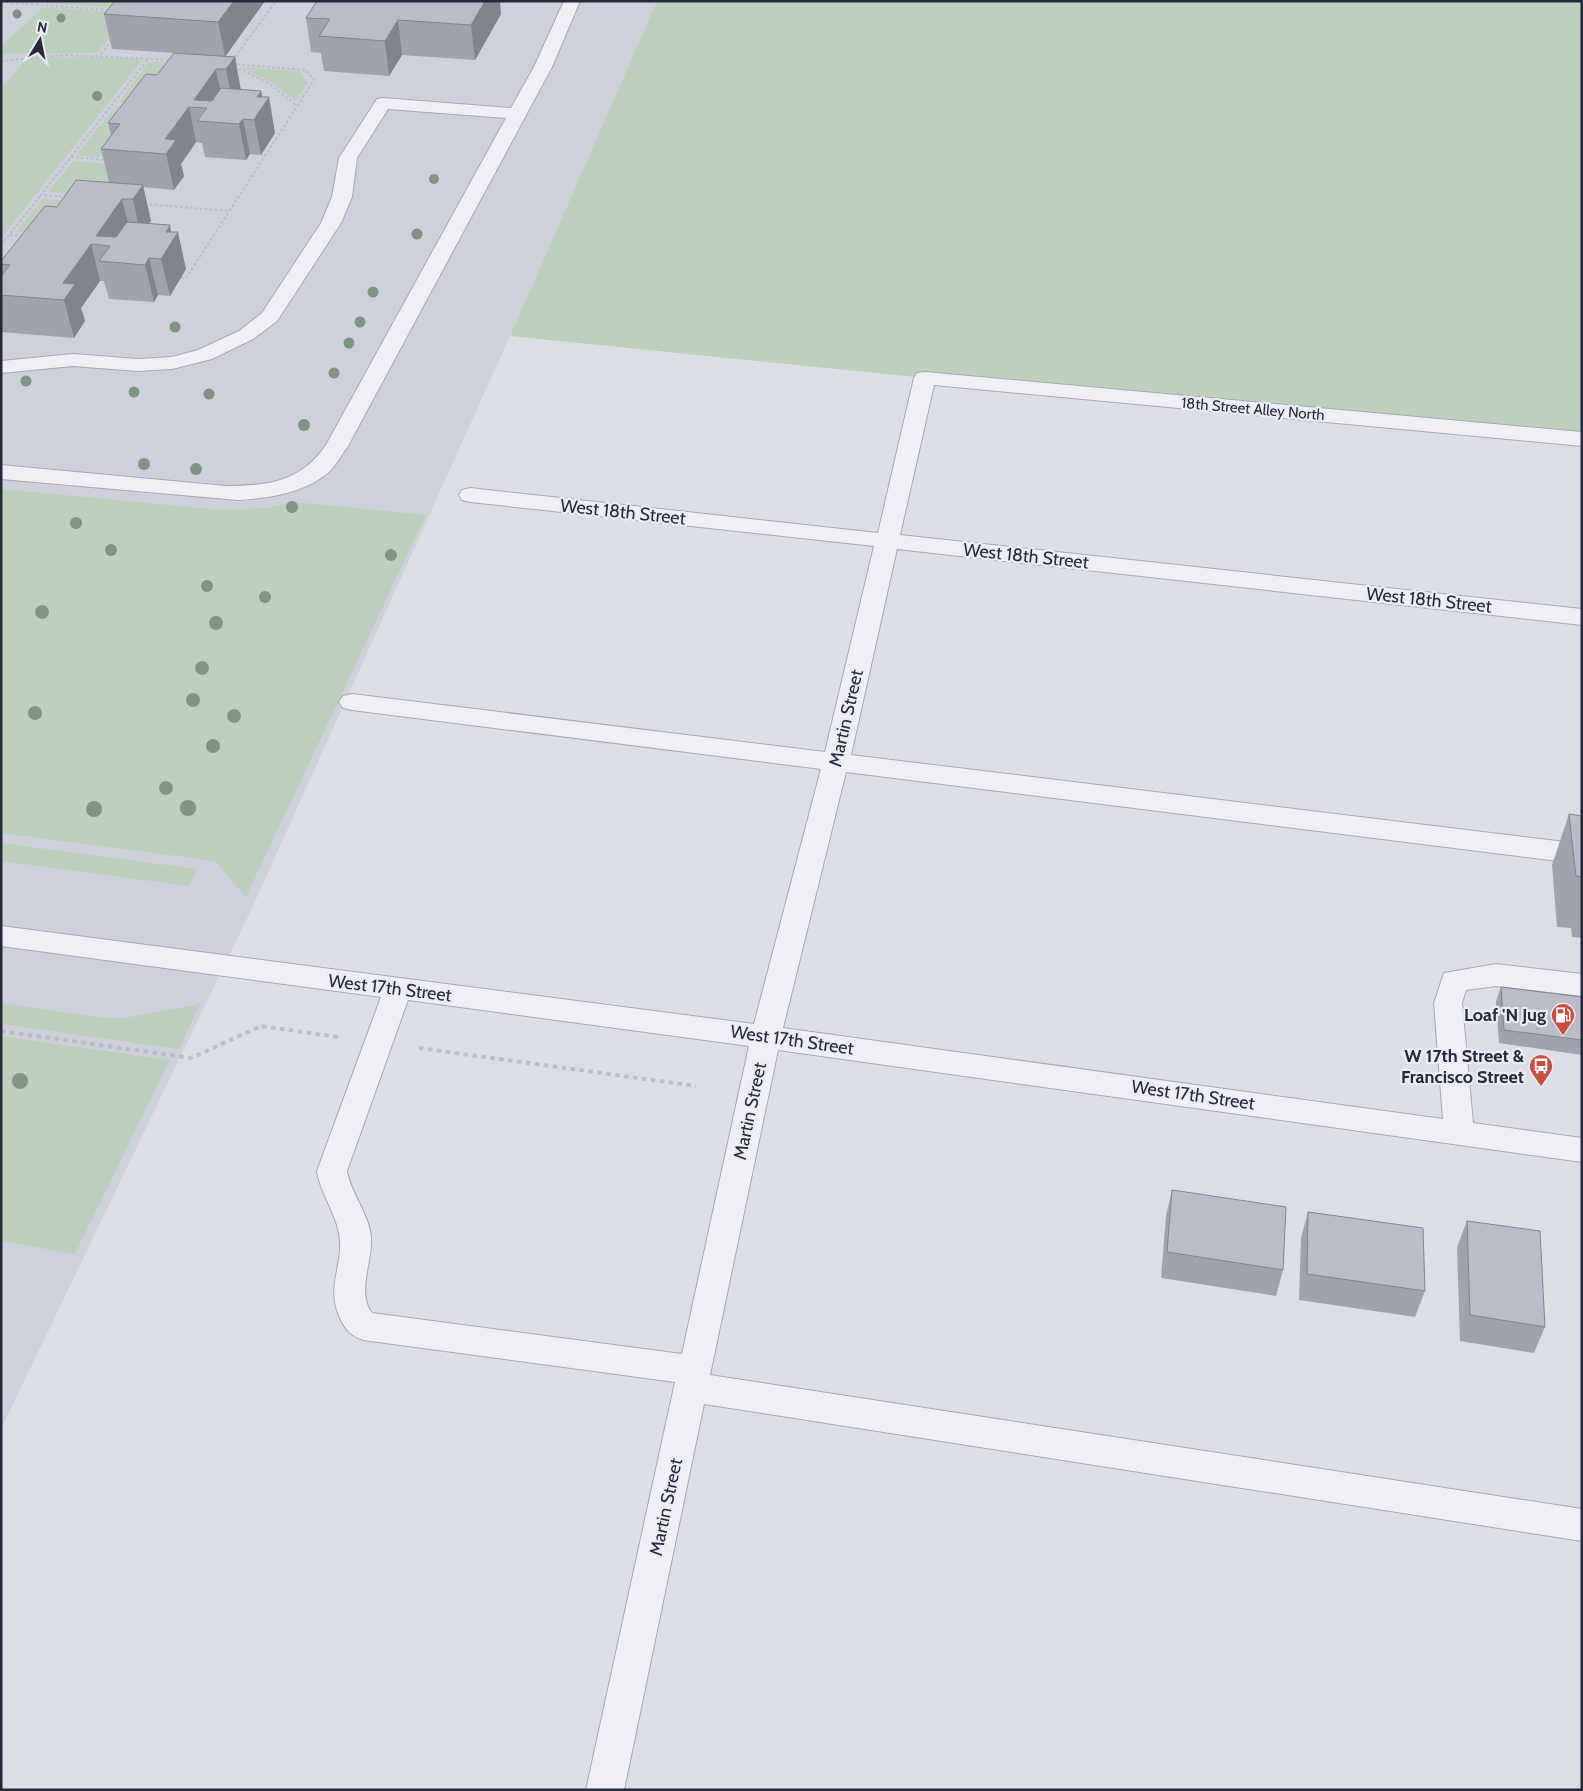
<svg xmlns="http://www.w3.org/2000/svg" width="1583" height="1791" font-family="Cabin,sans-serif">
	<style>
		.built { fill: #ced0db }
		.green { fill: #bdd0bd }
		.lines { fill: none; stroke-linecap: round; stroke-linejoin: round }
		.minor-casing { stroke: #a5a8b3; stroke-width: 2 }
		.path-far1 { stroke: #bbbcc5; stroke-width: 2; stroke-dasharray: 2.5 2.5; stroke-linecap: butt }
		.path { stroke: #bbbcc5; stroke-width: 4; stroke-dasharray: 4.5 4.5; stroke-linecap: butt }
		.minor { fill: #efeff5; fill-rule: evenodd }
		.tree { fill: #809485 }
		.wall { fill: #a0a2ad }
		.shaded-wall { fill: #82848d }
		.building { fill: #babcc9; stroke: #82848d }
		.labels { text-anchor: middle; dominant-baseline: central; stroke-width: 4.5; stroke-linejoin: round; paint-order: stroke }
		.far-street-label { font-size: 15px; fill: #26293c; stroke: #ebedf4 }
		.street-label { font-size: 18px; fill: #26293c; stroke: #ebedf4 }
		.poi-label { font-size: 18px; font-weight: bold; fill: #26293c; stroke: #ebedf4; text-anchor: end }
	</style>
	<rect width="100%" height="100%" fill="#dcdee6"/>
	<path class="built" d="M1 1H657L510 336 253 906 1 1429Z"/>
	<path class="green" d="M17 1H140L127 9Z
		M657 1H1582V439L925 378 510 336Z
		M43 7 124 13 127 16 97 53 1 54V47Z
		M99 57 138 59 141 62 1 238V88L28 58Z
		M157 61 222 65 152 104 119 102 148 63Z
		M240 67 299 71 308 83 295 101 271 82Z
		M116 106 147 108 110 158 76 155Z
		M73 161 121 165 98 196 48 192Z
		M43 199 93 203 68 237 16 232Z
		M1 489 221 510 266 508 293 502 426 515 246 897 215 861 1 833Z
		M1 843 197 869 189 886 1 861Z
		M1 1003 105 1018H124L200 1004 179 1049 1 1024Z
		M1 1036 170 1060 75 1254 1 1241Z"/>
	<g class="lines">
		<g class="minor-casing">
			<path id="minor" d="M564 1H580L552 67 348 446C342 454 337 464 330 471 306 493 269 498 238 500L1 479V465L226 486C267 486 301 482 326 445L506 118 388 109 357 158 352 197 341 223 277 321 253 339 212 359 172 369 138 371 73 366 1 373V361L73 354 138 359 172 357 198 350 239 331 262 313 321 223 332 197 339 158 377 99 383 98 511 108 534 67Z
				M925 372 1582 432V446L934 385 900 535 1582 609V625L897 549 851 755 1582 844V864L846 772 783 1028 1443 1119 1434 1003 1444 973 1496 964 1582 974V996L1496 986 1466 990 1462 1003 1473 1123 1582 1138V1162L778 1050 710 1375 1582 1509V1541L704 1404 624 1790H586L675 1382 363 1340C352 1336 346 1331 341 1320 324 1286 345 1266 339 1233 335 1211 320 1193 317 1171L381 997 1 946V926L754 1024 821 769 352 710 343 708 339 702 343 696 352 694 825 752 874 546 470 502 462 500 459 495 462 490 470 488 878 533 914 378 917 373ZM408 1000 749 1046 682 1354 372 1313C356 1292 373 1262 371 1237 369 1214 351 1194 347 1171Z"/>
		</g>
		<path class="path-far1" d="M1 2 110 10
			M101 54 113 39
			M1 61 65 55 172 60
			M232 61 276 1
			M234 67 267 82 297 106
			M71 157 108 160
			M67 197 41 195 149 58
			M145 204 229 211
			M10 235 23 236
			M1 245 41 195
			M181 278H186L314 80 306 70 233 64"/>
		<path class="path" d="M1 1031 191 1058 261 1026 338 1037
			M419 1048 696 1086"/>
		<use href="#minor" class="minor"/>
	</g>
	<g class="tree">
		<circle cx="17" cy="14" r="4.5"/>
		<circle cx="61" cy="18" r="4.5"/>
		<circle cx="97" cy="96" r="5"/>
		<circle cx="434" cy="179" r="5"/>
		<circle cx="417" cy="234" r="5.5"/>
		<circle cx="373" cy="292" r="5.5"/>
		<circle cx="360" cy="322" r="5.5"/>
		<circle cx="175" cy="327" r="5.5"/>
		<circle cx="349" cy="343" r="5.5"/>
		<circle cx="334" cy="373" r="5.5"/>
		<circle cx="26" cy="381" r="5.5"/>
		<circle cx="134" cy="392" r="5.5"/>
		<circle cx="209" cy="394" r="5.5"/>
		<circle cx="304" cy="425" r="6"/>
		<circle cx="144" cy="464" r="6"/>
		<circle cx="196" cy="469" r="6"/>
		<circle cx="292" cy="507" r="6"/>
		<circle cx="76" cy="523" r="6"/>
		<circle cx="111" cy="550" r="6"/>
		<circle cx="391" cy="555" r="6"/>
		<circle cx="207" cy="586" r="6"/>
		<circle cx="265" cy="597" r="6"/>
		<circle cx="42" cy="612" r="7"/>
		<circle cx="216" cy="623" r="7"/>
		<circle cx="202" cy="668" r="7"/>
		<circle cx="193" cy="700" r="7"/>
		<circle cx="35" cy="713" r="7"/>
		<circle cx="234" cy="716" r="7"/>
		<circle cx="213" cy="746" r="7"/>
		<circle cx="166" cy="788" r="7"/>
		<circle cx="188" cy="808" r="8"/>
		<circle cx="94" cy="809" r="8"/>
		<circle cx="20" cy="1081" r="8"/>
	</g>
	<path class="wall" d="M265 1 225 56 235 57 241 90 261 91 262 97 275 133 261 155 250 154 246 160 205 157 202 143 196 142 181 164 184 176 174 190 143 187 151 221 149 224 172 232 186 269 170 296 158 295 154 302 109 299 104 281H100L81 308 85 321 74 338 1 332V276L2 275 1 272V261L57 207 109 182 101 149 111 135 108 123 157 75 174 53 112 49 104 14Z
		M501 14 475 60 402 55 389 76 324 71 321 53 311 52 306 18Z
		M1569 814 1582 816V938L1572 937 1571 928 1557 927 1552 865Z
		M1501 987 1582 997V1055L1499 1043 1496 1001Z
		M1172 1190 1283 1270 1276 1296 1161 1278 1166 1216Z
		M1308 1212 1425 1291 1415 1317 1299 1300 1301 1238Z
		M1467 1221 1545 1327 1534 1353 1460 1341 1457 1247Z"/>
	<path class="shaded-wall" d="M234 1H265L225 57 218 22Z
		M485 1H500L501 14 475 60 471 25Z
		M398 20 402 55 389 76 385 41Z
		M235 57 241 92 233 104 226 69Z
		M216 69 223 104 207 108 194 100Z
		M261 91 264 105 269 97 275 133 261 155 254 120 257 97Z
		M189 107 196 142 181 164 184 176 174 190 166 154 165 139Z
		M243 119 250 154 246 160 239 124Z
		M143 185 151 221 141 236 133 199Z
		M122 199 131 235 110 246 96 236Z
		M170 225 173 240 178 232 186 269 170 296 161 259 166 232Z
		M91 244 100 281 81 308 85 321 74 338 64 300 63 283Z
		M149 258 158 295 154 302 145 265Z"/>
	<path class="building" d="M115 1H234L218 22 104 14Z
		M317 1H485L471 25 398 20 385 41 319 36 330 19 306 18Z
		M174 53 235 57 226 69H216L194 100 212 101 221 88 261 91 257 97H269L254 120 243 119 239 124 197 121 207 108 189 107 165 139 176 140 166 154 101 149 120 124 108 123 146 74 157 75Z
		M76 180 143 185 133 199H122L96 236 116 237 127 222 170 225 166 232H178L161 259 149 258 145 265 99 261 110 246 91 244 63 283 75 284 64 300 1 295V276L10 265 1 264V261L45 206 57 207Z
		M1569 814 1582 816V877L1576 876Z
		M1501 987 1582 997V1040L1504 1030Z
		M1172 1190 1286 1207 1283 1270 1167 1252Z
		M1308 1212 1423 1228 1425 1291 1307 1274Z
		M1467 1221 1540 1231 1545 1327 1470 1315Z"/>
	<defs>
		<g id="fuel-pin" transform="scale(1.25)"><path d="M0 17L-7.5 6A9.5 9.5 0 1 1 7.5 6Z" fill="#cc4e40" stroke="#ebedf4"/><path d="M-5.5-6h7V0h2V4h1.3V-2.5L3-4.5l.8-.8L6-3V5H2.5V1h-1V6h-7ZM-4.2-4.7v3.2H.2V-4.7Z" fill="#fff"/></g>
		<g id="bus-pin" transform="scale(1.25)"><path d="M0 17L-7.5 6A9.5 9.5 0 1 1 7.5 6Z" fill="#cc4e40" stroke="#ebedf4"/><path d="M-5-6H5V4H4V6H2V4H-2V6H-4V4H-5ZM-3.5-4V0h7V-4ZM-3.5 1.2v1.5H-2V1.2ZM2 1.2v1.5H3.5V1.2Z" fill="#fff"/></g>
	</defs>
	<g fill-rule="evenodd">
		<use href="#fuel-pin" x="1563" y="1015"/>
		<use href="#bus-pin" x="1541" y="1066"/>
	</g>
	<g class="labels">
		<g class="far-street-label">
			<text transform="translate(1253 409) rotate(5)">18th Street Alley North</text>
		</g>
		<g class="street-label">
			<text transform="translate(623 512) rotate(6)">West 18th Street</text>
			<text transform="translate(1026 556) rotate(6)">West 18th Street</text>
			<text transform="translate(1429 600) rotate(6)">West 18th Street</text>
			<text transform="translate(846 718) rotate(-77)">Martin Street</text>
			<text transform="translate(390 988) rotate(7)">West 17th Street</text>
			<text transform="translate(792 1040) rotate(8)">West 17th Street</text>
			<text transform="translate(1193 1095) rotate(8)">West 17th Street</text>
			<text transform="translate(750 1111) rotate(-78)">Martin Street</text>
			<text transform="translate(666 1507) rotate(-78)">Martin Street</text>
		</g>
		<g class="poi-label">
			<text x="1546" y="1015">Loaf 'N Jug</text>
			<text x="1524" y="1056">W 17th Street &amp;<tspan x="1524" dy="21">Francisco Street</tspan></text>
		</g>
	</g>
	<rect width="1583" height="1791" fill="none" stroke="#26293c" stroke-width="5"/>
	<g transform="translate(40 40) rotate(10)" stroke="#ebedf4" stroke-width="4" paint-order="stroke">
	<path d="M0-4L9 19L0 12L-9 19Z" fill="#26293c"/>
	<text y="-8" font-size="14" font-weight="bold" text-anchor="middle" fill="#26293c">N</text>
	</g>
</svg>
